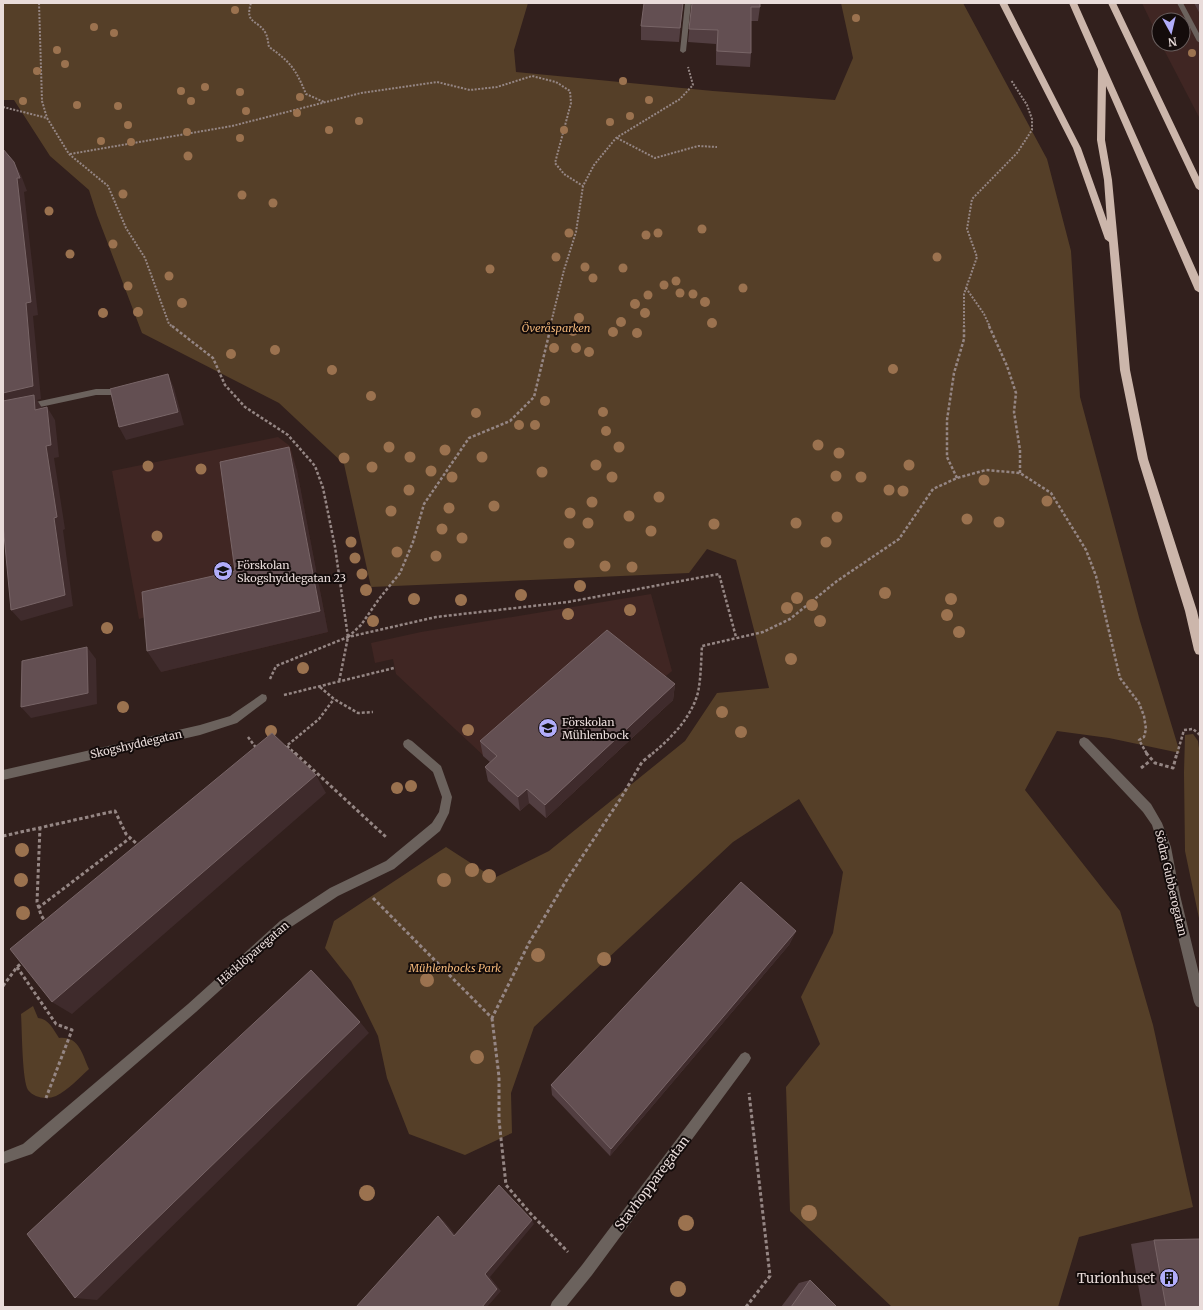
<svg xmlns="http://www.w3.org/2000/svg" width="1203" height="1310" font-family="Merriweather,serif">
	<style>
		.built { fill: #402623 }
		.green { fill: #553f28 }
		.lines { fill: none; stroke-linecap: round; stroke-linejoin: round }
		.path-far2 { stroke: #958684; stroke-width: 2; stroke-dasharray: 2 1.5; stroke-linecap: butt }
		.path-far1 { stroke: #958684; stroke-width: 2.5; stroke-dasharray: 3 2; stroke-linecap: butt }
		.path { stroke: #958684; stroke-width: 3; stroke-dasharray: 3.5 2.5; stroke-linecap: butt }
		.service { fill: #6b625d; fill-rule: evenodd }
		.minor { fill: #6b625d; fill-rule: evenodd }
		.motorway { fill: #ccb6ab; fill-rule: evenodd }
		.tree { fill: #9b724f }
		.wall { fill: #523e41 }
		.shaded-wall { fill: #3f2b2c }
		.building { fill: #634f52; stroke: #786567 }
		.labels { text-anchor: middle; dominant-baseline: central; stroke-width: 4; stroke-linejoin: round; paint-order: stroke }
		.park-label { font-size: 11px; font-style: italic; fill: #f1b678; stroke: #140c0b }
		.poi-label { font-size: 11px; fill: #e9dcda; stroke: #140c0b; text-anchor: start }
		.street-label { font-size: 11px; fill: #e9dcda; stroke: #140c0b }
		.near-street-label { font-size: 13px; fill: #e9dcda; stroke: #140c0b }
		.near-poi-label { font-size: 13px; fill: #e9dcda; stroke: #140c0b; text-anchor: end }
	</style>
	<rect width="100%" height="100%" fill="#32201d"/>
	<path class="built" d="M1142 3H1200V119L1161 44H1183V20H1159V39Z
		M278 437 290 446 297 471 328 632 161 672 156 614 139 619 112 471Z
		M651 594 672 671 655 685 673 700 546 818 529 803 516 807 499 770 396 674 393 659 375 663 371 643 421 632Z"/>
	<path class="green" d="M3 3H528L514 50 516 72 713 91 835 100 853 58 841 3H963L1047 159 1071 251 1080 397 1140 621 1180 753 1109 738 1057 731 1025 790 1120 911 1153 1025 1193 1207 1079 1237 1058 1307H892L790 1211 786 1087 820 1044 801 997 833 933 843 872 799 799 733 842 534 1027 511 1093 512 1133 465 1155 409 1134 387 1078 378 1036 351 981 325 948 334 921 446 847 494 878 549 851 685 741 717 693 769 688 736 560 707 549 689 573 371 587 344 464 279 403 142 333 97 215 89 190 50 156 14 100H3Z
		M1193 734 1198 741 1200 755V923L1185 851 1184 773 1185 735Z
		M33 1006 38 1018C49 1019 53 1029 59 1038 79 1036 82 1054 89 1069 79 1078 68 1090 56 1096 47 1100 34 1098 28 1090 22 1080 22 1028 21 1014Z"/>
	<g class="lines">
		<path class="path-far2" d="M39 3 42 101 47 118
			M251 3C244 25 259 19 266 34 268 38 268 43 269 47 291 62 296 70 306 94L324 102
			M3 107 47 118 69 154 108 186 126 228 145 258 169 324 173 327
			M617 138 655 158 698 146 717 147
			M70 154 232 126 361 93 437 82 470 90 497 87 532 76 556 82 570 91 571 103 555 163 564 174 583 186
			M966 288 984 314 990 327
			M550 327 564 270 576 232 583 186 594 165 616 138 680 99 693 85 688 67
			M964 327V294L977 257 967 229 972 199 1017 153 1032 130V119L1027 105 1011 80"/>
		<path class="path-far1" d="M172 326 213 358 225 385 245 407 288 435 315 466 323 488 335 547 348 637 339 682
			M989 326 1007 366 1016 393 1014 412 1020 450V473
			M957 478 947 457V420L954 373 964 339V326
			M348 637 361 625 379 599 400 573 413 542 424 504 469 438 510 421 534 397 551 326
			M270 679 276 666 348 637 436 617 568 602 719 574 736 637
			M320 687 334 699 358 713 373 712
			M284 695 394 668
			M248 737 257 749
			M287 746 296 754
			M284 748 319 719 334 699
			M652 754C671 738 689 720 697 696 701 683 701 660 702 646L763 632 790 619 837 581 899 539 933 489 957 478 986 470 1020 473 1051 493 1086 550 1096 576 1120 678 1139 703 1144 716 1146 729 1144 737 1139 740 1147 754
			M1177 754 1184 730 1193 729 1200 735"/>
		<path class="path" d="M295 753 386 837
			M1146 753 1155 763 1173 768 1177 753
			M1141 768 1150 761
			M40 827 37 902 41 915 46 923
			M3 836 115 811 126 834 138 845
			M373 898 492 1018 529 943 566 881 621 798 642 762 653 753
			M38 908 130 838
			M17 967 56 1024 72 1030 46 1098
			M3 986 17 967 23 962
			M492 1018 499 1077V1120L506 1185 531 1214 568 1252
			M746 1307 770 1276 749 1093"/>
		<path class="service" d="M1177 3H1183L1200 35V43L1197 41Z
			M96 389H122L126 392 122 395H96L3 415V409Z"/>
		<path class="minor" d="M685 3H691L686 51 683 53 680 51Z
			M262 694 266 695 267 698 266 701 237 723 200 735 3 780V770L200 725 230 716Z
			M1084 737 1088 739 1151 804 1162 823 1171 847 1180 895 1200 978V1008L1196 1006 1194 1002 1168 895 1159 847 1152 825 1143 812 1080 745 1079 742 1080 739Z
			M408 739 412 741 441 766 452 797 449 813 440 831 394 869 338 896 288 929 196 1012 32 1154 3 1164V1152L23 1144 188 1004 280 921 330 888 386 861 432 823 439 812 442 797 433 772 404 747 403 744 404 741Z
			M745 1052 749 1054 751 1058 749 1062 592 1275 566 1307H550L552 1302 582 1265 741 1054Z"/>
		<path class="motorway" d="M999 3H1007L1081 148 1107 221 1104 180 1097 140 1098 69 1069 3H1077L1200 279V293L1195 290 1106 86 1105 140 1112 180 1130 370 1148 459 1197 611 1200 624V655L1196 654 1194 650 1185 611 1138 459 1120 370 1109 242 1105 239 1073 148Z
			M1108 3H1116L1200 179V191L1196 188Z"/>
	</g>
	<g class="tree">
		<circle cx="235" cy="10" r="4"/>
		<circle cx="856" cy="18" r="4"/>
		<circle cx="94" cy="27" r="4"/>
		<circle cx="114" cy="33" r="4"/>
		<circle cx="57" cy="50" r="4"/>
		<circle cx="1192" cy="53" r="4"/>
		<circle cx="65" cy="64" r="4"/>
		<circle cx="37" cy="71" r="4"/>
		<circle cx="623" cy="81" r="4"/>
		<circle cx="205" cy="87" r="4"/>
		<circle cx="181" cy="91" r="4"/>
		<circle cx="240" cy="92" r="4"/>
		<circle cx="300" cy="97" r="4"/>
		<circle cx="649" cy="100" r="4"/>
		<circle cx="23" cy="101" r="4"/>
		<circle cx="191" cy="101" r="4"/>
		<circle cx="77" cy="105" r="4"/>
		<circle cx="118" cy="106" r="4"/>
		<circle cx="246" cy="111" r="4"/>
		<circle cx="297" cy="113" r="4"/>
		<circle cx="630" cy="116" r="4"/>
		<circle cx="359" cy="121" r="4"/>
		<circle cx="610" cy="122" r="4"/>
		<circle cx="128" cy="125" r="4"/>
		<circle cx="329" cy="130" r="4"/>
		<circle cx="564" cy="130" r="4"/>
		<circle cx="187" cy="132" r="4"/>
		<circle cx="240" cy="138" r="4"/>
		<circle cx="101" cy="141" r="4"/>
		<circle cx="131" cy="142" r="4"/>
		<circle cx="188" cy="156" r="4.5"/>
		<circle cx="123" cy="194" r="4.5"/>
		<circle cx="242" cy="195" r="4.5"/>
		<circle cx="273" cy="203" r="4.5"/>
		<circle cx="49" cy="211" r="4.5"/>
		<circle cx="702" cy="229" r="4.5"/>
		<circle cx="569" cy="233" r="4.5"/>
		<circle cx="658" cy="233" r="4.5"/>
		<circle cx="646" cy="235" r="4.5"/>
		<circle cx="113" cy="244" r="4.5"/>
		<circle cx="70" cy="254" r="4.5"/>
		<circle cx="556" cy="257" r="4.5"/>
		<circle cx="937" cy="257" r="4.5"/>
		<circle cx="585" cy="267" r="4.5"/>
		<circle cx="623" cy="268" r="4.5"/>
		<circle cx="490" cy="269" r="4.5"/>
		<circle cx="169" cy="276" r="4.5"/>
		<circle cx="593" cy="278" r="4.5"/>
		<circle cx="676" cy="281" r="4.5"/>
		<circle cx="664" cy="285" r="4.5"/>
		<circle cx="128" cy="286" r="4.5"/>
		<circle cx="743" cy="288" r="4.5"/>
		<circle cx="680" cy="293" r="4.5"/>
		<circle cx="693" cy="294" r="4.5"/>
		<circle cx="648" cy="295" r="4.5"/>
		<circle cx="705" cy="302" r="5"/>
		<circle cx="182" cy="303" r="5"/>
		<circle cx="635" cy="304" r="5"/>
		<circle cx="138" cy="312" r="5"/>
		<circle cx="103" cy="313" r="5"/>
		<circle cx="645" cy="313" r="5"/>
		<circle cx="579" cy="318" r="5"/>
		<circle cx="621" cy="322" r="5"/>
		<circle cx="712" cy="323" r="5"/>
		<circle cx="573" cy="331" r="5"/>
		<circle cx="613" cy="332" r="5"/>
		<circle cx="637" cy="333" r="5"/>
		<circle cx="554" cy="348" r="5"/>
		<circle cx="576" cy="348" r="5"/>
		<circle cx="275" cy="350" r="5"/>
		<circle cx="589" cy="352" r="5"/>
		<circle cx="231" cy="354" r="5"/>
		<circle cx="893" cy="369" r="5"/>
		<circle cx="332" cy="370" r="5"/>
		<circle cx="371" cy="396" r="5"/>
		<circle cx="545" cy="401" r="5"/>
		<circle cx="603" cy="412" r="5"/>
		<circle cx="476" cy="413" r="5"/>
		<circle cx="519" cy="425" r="5"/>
		<circle cx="535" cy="425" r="5"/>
		<circle cx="606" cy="431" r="5"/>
		<circle cx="818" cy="445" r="5.5"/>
		<circle cx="389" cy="447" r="5.5"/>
		<circle cx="619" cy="447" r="5.5"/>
		<circle cx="445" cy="450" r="5.5"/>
		<circle cx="839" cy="453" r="5.5"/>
		<circle cx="410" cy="457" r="5.5"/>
		<circle cx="482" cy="457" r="5.5"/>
		<circle cx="344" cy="458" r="5.5"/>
		<circle cx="596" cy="465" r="5.5"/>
		<circle cx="909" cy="465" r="5.5"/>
		<circle cx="148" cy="466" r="5.5"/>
		<circle cx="372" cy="467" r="5.5"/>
		<circle cx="201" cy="469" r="5.5"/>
		<circle cx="431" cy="471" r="5.5"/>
		<circle cx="542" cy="472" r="5.5"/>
		<circle cx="836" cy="476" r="5.5"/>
		<circle cx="452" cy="477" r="5.5"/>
		<circle cx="612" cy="477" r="5.5"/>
		<circle cx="861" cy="477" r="5.5"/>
		<circle cx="984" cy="480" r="5.5"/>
		<circle cx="409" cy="490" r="5.5"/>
		<circle cx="889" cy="490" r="5.5"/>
		<circle cx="903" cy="491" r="5.5"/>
		<circle cx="659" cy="497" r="5.5"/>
		<circle cx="1047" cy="501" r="5.5"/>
		<circle cx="592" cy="502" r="5.5"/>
		<circle cx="494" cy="506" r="5.5"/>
		<circle cx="449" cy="508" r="5.5"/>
		<circle cx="391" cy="511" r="5.5"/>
		<circle cx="570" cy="513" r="5.5"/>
		<circle cx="629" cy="516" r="5.5"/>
		<circle cx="837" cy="517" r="5.5"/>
		<circle cx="967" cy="519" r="5.5"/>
		<circle cx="999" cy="522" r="5.5"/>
		<circle cx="588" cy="523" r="5.5"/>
		<circle cx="796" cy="523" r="5.5"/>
		<circle cx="714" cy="524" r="5.5"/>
		<circle cx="442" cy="529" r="5.5"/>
		<circle cx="651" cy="531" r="5.5"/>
		<circle cx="157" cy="536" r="5.5"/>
		<circle cx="462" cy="538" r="5.5"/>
		<circle cx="351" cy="542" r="5.5"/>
		<circle cx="826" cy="542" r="5.5"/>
		<circle cx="569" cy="543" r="5.5"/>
		<circle cx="397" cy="552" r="5.5"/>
		<circle cx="436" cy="556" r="5.5"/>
		<circle cx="355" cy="558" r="5.5"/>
		<circle cx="605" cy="566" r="5.5"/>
		<circle cx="632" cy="567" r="5.5"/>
		<circle cx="362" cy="574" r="5.5"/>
		<circle cx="580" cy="586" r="6"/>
		<circle cx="366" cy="590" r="6"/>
		<circle cx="885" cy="593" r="6"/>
		<circle cx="521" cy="595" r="6"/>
		<circle cx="797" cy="598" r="6"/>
		<circle cx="414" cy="599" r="6"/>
		<circle cx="951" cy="599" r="6"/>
		<circle cx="461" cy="600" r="6"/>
		<circle cx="812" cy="605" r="6"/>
		<circle cx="787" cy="608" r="6"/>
		<circle cx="630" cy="610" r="6"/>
		<circle cx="568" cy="614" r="6"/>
		<circle cx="947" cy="615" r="6"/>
		<circle cx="373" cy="621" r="6"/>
		<circle cx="820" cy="621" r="6"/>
		<circle cx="107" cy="628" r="6"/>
		<circle cx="959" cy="632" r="6"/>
		<circle cx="791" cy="659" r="6"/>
		<circle cx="303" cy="668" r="6"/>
		<circle cx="123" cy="707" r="6"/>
		<circle cx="722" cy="712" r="6"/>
		<circle cx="468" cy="730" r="6"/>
		<circle cx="271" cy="731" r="6"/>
		<circle cx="741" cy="732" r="6"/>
		<circle cx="411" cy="786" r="6"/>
		<circle cx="397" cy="788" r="6"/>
		<circle cx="22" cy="850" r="7"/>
		<circle cx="472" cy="870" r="7"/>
		<circle cx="489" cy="876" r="7"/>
		<circle cx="21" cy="880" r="7"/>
		<circle cx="444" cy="880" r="7"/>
		<circle cx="23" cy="913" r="7"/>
		<circle cx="538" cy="955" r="7"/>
		<circle cx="604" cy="959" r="7"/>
		<circle cx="427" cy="980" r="7"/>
		<circle cx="477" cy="1057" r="7"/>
		<circle cx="367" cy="1193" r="8"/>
		<circle cx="809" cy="1213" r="8"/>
		<circle cx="686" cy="1223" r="8"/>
		<circle cx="678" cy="1289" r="8"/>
	</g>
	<path class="wall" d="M683 3 679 42 641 40V26Z
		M692 3 760 7 758 21H751V53L750 67 716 65V44L688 42Z
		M1194 3H1200V14Z
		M675 684 673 700 546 818 529 803 520 811 488 781 485 767 490 762 483 756 480 741Z
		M796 931 789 945 610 1156 552 1095 551 1085Z
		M1154 1240 1200 1307H1142L1131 1244Z
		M810 1280 837 1307H781L799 1283Z"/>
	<path class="shaded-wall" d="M14 162 21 175 27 191 24 192 38 315 33 316 41 399 37 400 42 408 43 423 3 408V393L26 303Z
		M168 374 174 388 184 425 126 440 119 427Z
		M47 407 55 420 59 457 54 458 65 529 63 530 73 606 21 621 11 610 54 518 46 446Z
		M289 447 297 471 328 632 161 672 147 651 320 611Z
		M87 647 96 659 97 704 31 718 21 707Z
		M675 684 673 700 546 818 545 805Z
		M316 775 326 793 72 1014 52 1002Z
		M527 789 529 803 520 811 518 797Z
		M796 931 789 945 610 1156 611 1149Z
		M360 1022 369 1033 97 1300 75 1298Z
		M438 1216 444 1221 460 1240 454 1236Z
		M532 1220 534 1224 490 1277 501 1291 487 1307H482L485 1274Z"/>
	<path class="building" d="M644 3H683L680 28 641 26Z
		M692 3H760V7H751V53L717 51 718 30 689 29Z
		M3 149 14 162 20 178H17L31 302 26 303 33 386 3 393Z
		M168 374 178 412 119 427 110 389Z
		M34 395 35 410 47 407 51 445 46 446 57 517 54 518 65 595 11 610 3 524V401Z
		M289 447 320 611 147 651 142 592 235 571 220 462Z
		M607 630 675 684 545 805 527 789 518 797 485 767 497 756 480 741Z
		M87 647 88 693 21 707 22 661Z
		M272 733 316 775 52 1002 10 949Z
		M741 882 796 931 611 1149 551 1085Z
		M311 970 360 1022 75 1298 27 1234Z
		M499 1185 532 1220 485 1274 497 1289 482 1307H356L438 1216 454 1236Z
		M1200 1239V1307H1166L1154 1240Z
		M810 1280 837 1307H791Z"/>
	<defs>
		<g id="school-disc" transform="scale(1)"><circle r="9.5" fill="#b1adfa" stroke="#140c0b"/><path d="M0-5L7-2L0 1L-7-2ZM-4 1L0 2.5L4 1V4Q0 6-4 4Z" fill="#111"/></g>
		<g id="building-disc" transform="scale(1)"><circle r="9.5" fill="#b1adfa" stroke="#140c0b"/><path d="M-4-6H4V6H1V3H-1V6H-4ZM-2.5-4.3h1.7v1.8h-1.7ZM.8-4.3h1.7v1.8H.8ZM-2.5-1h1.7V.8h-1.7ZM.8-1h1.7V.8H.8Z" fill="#111"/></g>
	</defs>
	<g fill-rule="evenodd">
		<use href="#school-disc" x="223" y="571"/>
		<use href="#school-disc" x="548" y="728"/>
		<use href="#building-disc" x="1169" y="1278"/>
	</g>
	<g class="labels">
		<g class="park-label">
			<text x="556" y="328">Överåsparken</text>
			<text x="455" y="968">Mühlenbocks Park</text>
		</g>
		<g class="poi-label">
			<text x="237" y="565">Förskolan<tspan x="237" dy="13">Skogshyddegatan 23</tspan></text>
			<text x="562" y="722">Förskolan<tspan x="562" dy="13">Mühlenbock</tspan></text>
		</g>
		<g class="street-label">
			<text transform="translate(136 744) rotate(-13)">Skogshyddegatan</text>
			<text transform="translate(1171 883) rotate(77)">Södra Gubberogatan</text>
			<text transform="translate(253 953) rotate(-41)">Häcklöparegatan</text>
		</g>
		<g class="near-street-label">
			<text transform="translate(652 1183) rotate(-53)">Stavhopparegatan</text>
		</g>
		<g class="near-poi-label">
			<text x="1155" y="1278">Turionhuset</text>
		</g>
	</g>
	<rect width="1203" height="1310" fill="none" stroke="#e9dcda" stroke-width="8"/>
	<g transform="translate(1171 32) rotate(172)"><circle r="19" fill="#140c0b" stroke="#695f5e"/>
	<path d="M0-3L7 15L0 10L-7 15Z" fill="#b1adfa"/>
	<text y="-6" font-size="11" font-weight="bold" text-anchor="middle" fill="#e9dcda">N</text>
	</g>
</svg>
